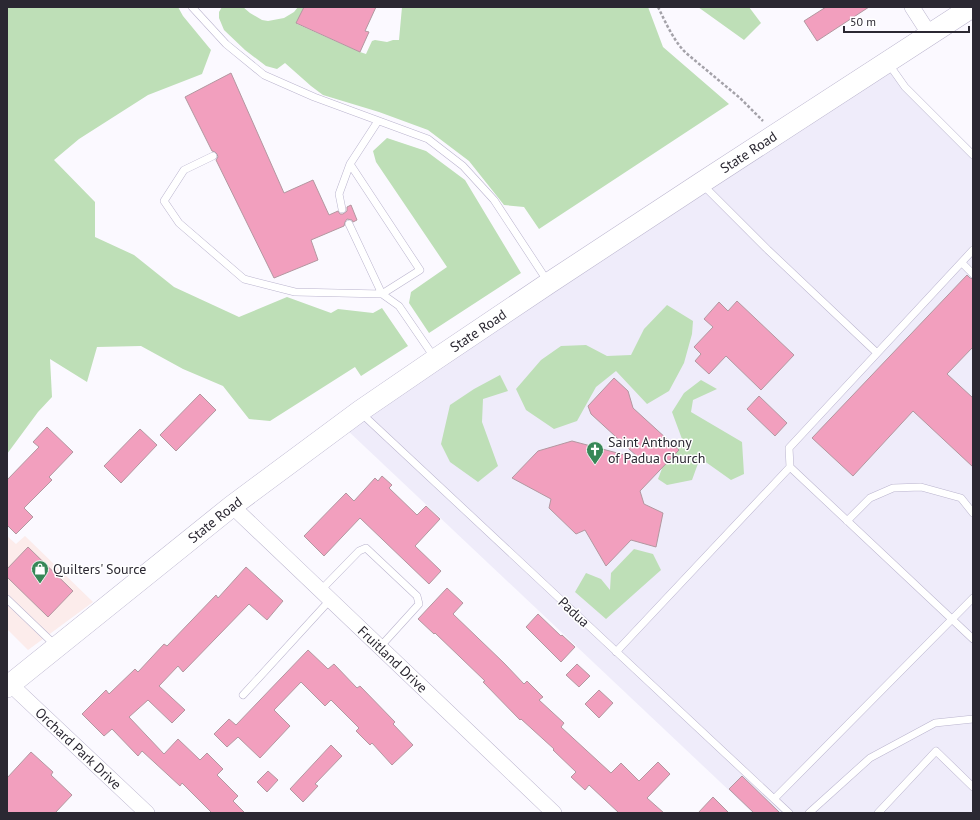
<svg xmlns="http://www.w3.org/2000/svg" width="980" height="820" font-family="'PT Sans',sans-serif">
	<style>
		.commercial { fill: #fceceb }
		.built { fill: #efecfa }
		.green { fill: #bedfb7 }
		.building { fill: #f29fbe; stroke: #b397a0 }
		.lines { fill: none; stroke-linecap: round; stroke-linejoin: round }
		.service-casing { stroke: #bab4ce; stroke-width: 8 }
		.minor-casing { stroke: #bab4ce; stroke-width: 16 }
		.secondary-casing { stroke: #bab4ce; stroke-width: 22 }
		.path { stroke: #a4a2a9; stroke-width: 2.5; stroke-dasharray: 3 2; stroke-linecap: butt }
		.service { stroke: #fff; stroke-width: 7 }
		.minor { stroke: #fff; stroke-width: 15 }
		.secondary { stroke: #fff; stroke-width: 21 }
		.labels { text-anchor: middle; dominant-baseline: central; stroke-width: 3; stroke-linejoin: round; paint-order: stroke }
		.street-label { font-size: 14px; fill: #2b2832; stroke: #fff }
		.poi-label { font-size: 14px; fill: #2b2832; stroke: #fff; text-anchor: start }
	</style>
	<rect width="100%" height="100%" fill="#fbf9ff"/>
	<path class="commercial" d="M7 536 16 544 25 536 93 602 28 650 7 629Z"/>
	<path class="built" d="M888 69 973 149V813H753L346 429Z"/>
	<path class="green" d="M7 7H178L183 16 211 50 202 74 148 95 79 139 54 160 95 202V237L134 255 174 287 239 317 287 297 331 313 338 309 373 313 382 308 408 346 361 376 355 367 270 421 249 419 223 386 183 369 141 346 97 347 87 382 50 359 52 397 38 412 7 454Z
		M222 7H243L250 13 262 20 268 21 284 18 294 12 298 7H304L297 24 360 52 366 54 372 41 375 40 387 42 393 40H399L402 7H648L663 47 729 104 539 229 524 207 504 205 469 161 428 130 379 112 323 95 311 86 285 63 277 69 266 66 245 50 224 30 219 18V12Z
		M698 7H749L761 23 744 40Z
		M387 138 426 151 465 180 521 273 429 333 409 303 411 292 447 267 376 162 373 151Z
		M667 305 693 321 692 334 684 363 669 391 647 404 616 371 596 387 577 421 554 429 526 410 516 389 541 360 561 346 586 345 607 356 631 355 644 329Z
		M500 375 508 391 483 399 482 422 498 466 478 482 450 462 441 444 450 405 474 389Z
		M701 380 717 389 693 400 691 412 742 442 744 474 731 480 700 458 692 480 667 485 658 479 668 453 682 439 672 412 684 393Z
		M634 549 653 554 661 570 606 619 575 592 586 573 601 579 610 590 611 573Z"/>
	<path class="building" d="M304 7H376L365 31 369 32 360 52 296 23Z
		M826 7H869L817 41 804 21Z
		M231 73 284 193 313 180 329 215 338 211 340 214H343L347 211V207L351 205 357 220 353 222 352 220 347 219 345 222 344 226 311 240 318 260 274 278 216 160 218 157 217 154 215 152 212 151 185 97Z
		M967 275 970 278 973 279V347L947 374 973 398V467L913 411 853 476 812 438Z
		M737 301 794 355 761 390 726 356 709 374 695 361 701 354 694 347 713 327 704 319 719 302 728 311Z
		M614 378 628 391 633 408 679 450 640 491 644 504 663 513 656 547 631 540 606 566 585 530 576 534 549 508 551 499 512 478 538 451 572 441 640 459 591 414 588 406Z
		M200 394 216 410 176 451 160 435Z
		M759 396 787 423 775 436 747 409Z
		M47 427 73 452 49 477 52 480 24 508 33 517 16 534 7 525V480L39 447 33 442Z
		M140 429 157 445 121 483 104 466Z
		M382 476 392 485 389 488 417 515 426 506 440 519 415 546 441 571 429 584 360 518 324 556 304 536 346 493 354 501 375 478 378 481Z
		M28 547 73 591 48 617 7 577V569Z
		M246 567 283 601 267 620 249 604 183 672 178 666 159 686 185 710 172 723 148 700 129 717 164 754 178 739 200 760 207 753 223 769 217 775 238 796 233 801 245 813H212L182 783 180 786 142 751 138 756 112 729 104 736 82 714 106 690 109 694 135 669 138 672 164 644 167 646 216 595 218 598Z
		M447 588 463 603 453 614 504 663 524 684 527 681 543 697 539 700 564 723 561 727 611 773 621 763 639 781 658 762 670 774 647 798 664 813H619L589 785 585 790 571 777 576 772 553 750 554 749 521 719 520 720 483 682 485 681 435 633 434 634 418 619Z
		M538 614 561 636 562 635 575 647 561 662 526 627Z
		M308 650 328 669 334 664 357 688 360 686 395 722 393 724 413 745 392 765 372 743 370 745 356 731 359 728 331 700 325 706 301 682 274 710 290 726 260 758 238 737 227 747 214 734 229 719 236 725Z
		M577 664 590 676 579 687 566 675Z
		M599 690 613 703 599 718 585 704Z
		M331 745 342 756 315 784 318 786 303 802 290 789Z
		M31 752 53 772 51 775 72 795 55 813H7V778Z
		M268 771 278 780 267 792 257 782Z
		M742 776 780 813H754L729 789Z
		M713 797 729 813H698Z"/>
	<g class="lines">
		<g class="service-casing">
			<path id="service" d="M192 7 226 44 264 75 314 97 428 139 463 166 494 200 548 282
				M888 63 905 87 973 155
				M213 156 184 170 164 201 179 223 244 279 295 292 382 294 399 306 434 357
				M702 184 768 250 877 353
				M342 209 339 194 350 164
				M349 224 382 294 420 270 350 164 378 121
				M973 250 789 448 790 467 973 639
				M962 263 973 274
				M361 413 789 813
				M847 521 870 498 893 488 921 487 961 498 973 513
				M320 591 359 551 366 548 417 596 419 604 380 647
				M7 599 55 645
				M616 652 790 467
				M243 695 330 600
				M774 799 973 598
				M809 813 870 758 935 723 973 719
				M878 813 936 751 973 787"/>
		</g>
		<g class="minor-casing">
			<g id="minor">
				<path d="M912 7 930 35"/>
				<path id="s1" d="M232 506 554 813"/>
				<path id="s2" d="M10 684 147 813"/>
			</g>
		</g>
		<g class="secondary-casing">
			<g id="secondary">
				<path id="s3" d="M7 687 232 506 360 411 436 359 549 283 701 183 972 7"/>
			</g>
		</g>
		<path class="path" d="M658 7C666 23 673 40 686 53L740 98 763 121"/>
		<use href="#service" class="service"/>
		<use href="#minor" class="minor"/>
		<use href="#secondary" class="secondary"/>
	</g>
	<defs>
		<g id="church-pin" transform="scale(0.9)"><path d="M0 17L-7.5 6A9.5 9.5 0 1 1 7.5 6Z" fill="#378757" stroke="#fff"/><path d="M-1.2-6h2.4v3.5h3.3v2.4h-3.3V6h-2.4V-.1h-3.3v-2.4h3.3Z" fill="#fff"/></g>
		<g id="shop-pin" transform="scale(0.9)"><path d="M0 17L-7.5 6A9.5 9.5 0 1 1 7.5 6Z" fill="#378757" stroke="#fff"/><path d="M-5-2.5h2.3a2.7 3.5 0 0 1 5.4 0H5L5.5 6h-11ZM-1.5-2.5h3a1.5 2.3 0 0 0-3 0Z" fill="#fff"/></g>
	</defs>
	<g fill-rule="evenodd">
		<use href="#church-pin" x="595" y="450"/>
		<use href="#shop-pin" x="40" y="569"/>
	</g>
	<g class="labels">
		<g class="street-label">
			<text stroke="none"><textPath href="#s3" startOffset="915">State Road</textPath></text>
			<text stroke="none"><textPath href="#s3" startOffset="591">State Road</textPath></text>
			<text stroke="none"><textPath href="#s3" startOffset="267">State Road</textPath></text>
			<text transform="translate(574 612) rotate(43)">Padua</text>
			<text stroke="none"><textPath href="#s1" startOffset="222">Fruitland Drive</textPath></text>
			<text stroke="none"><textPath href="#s2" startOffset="94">Orchard Park Drive</textPath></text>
		</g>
		<g class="poi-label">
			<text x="608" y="442">Saint Anthony<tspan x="608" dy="16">of Padua Church</tspan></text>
			<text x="53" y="569">Quilters' Source</text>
		</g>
	</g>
	<rect width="980" height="820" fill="none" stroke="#2b2832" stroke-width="16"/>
	<path d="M844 26v6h125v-6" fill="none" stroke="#2b2832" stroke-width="2"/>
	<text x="850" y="26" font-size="12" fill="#2b2832" stroke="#ffffff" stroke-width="3" paint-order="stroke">50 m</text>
</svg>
